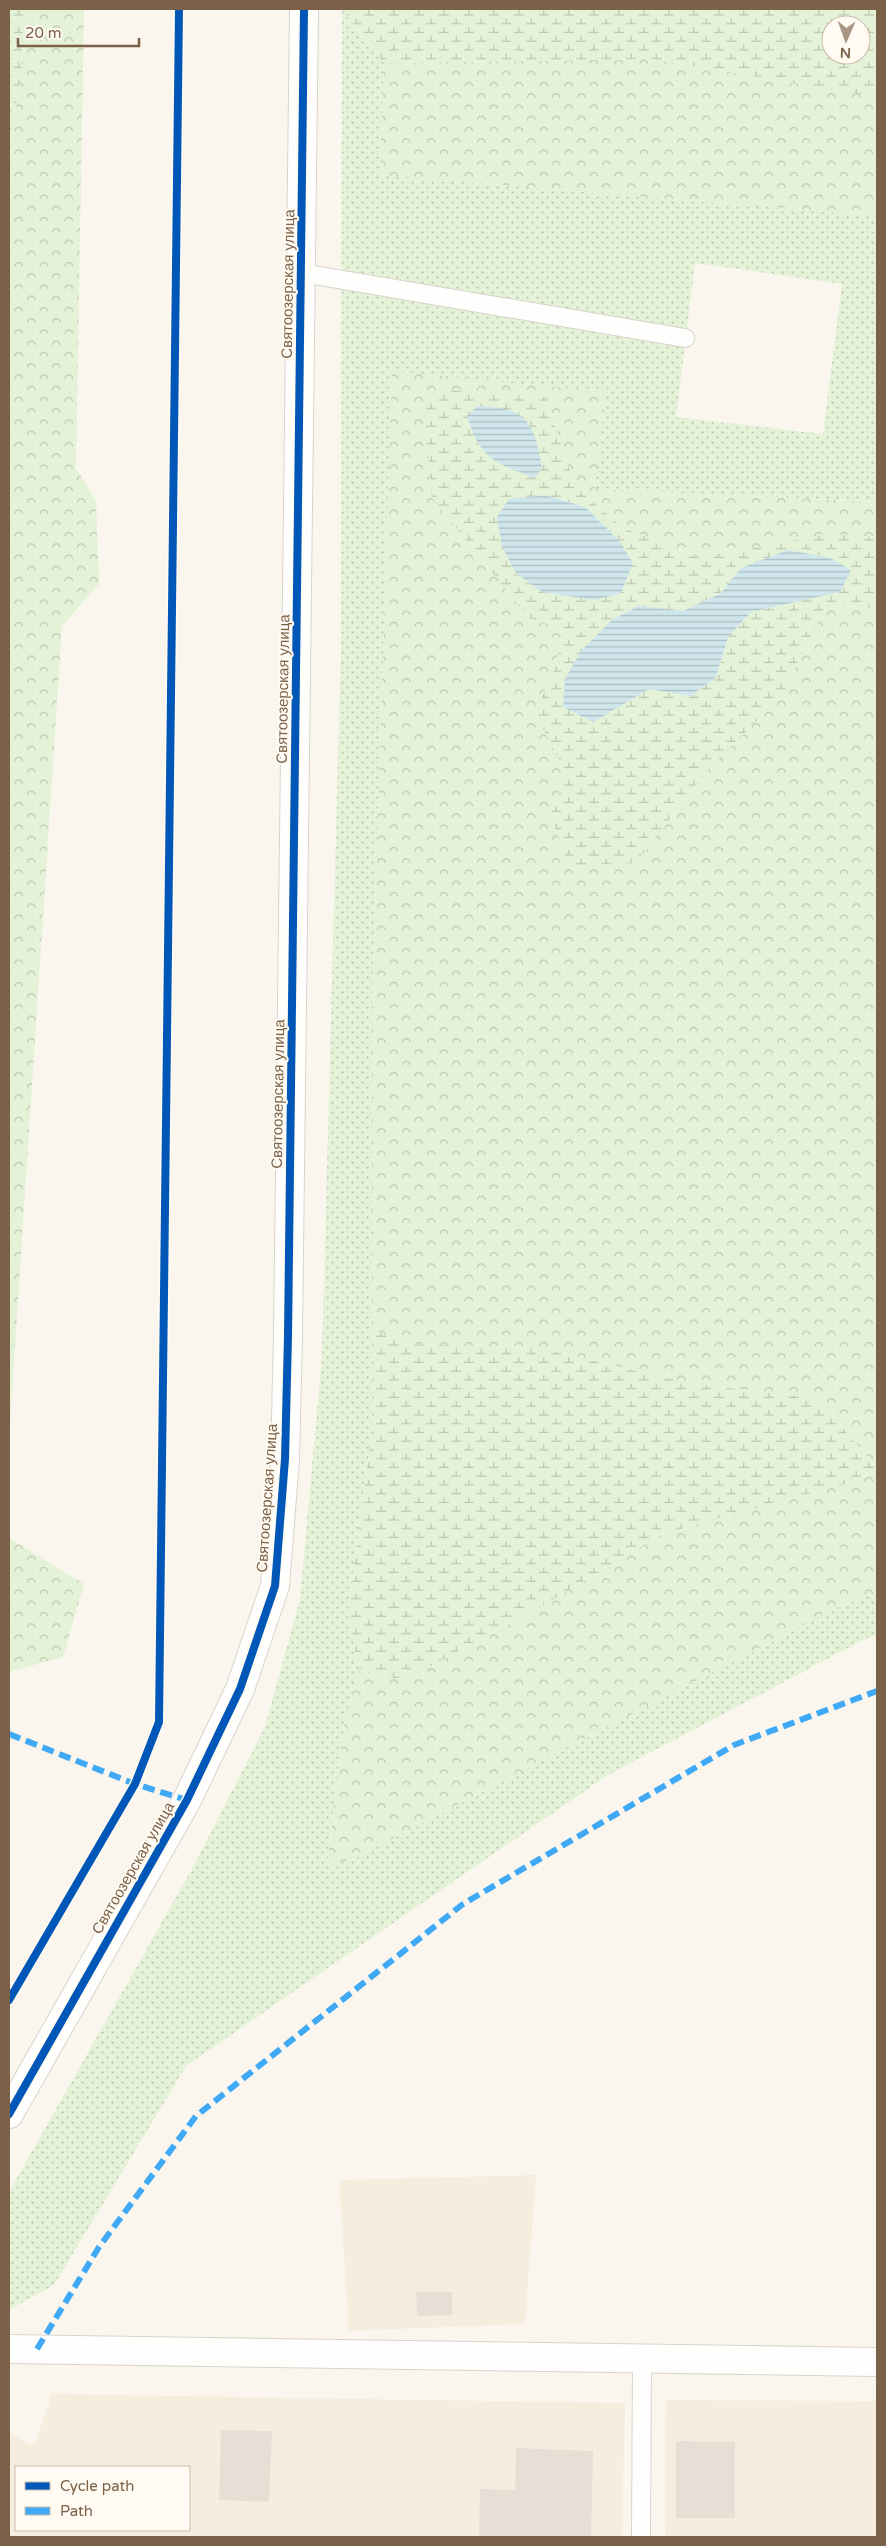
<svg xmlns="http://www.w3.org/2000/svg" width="886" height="2546" font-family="'Varela Round',sans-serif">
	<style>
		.residential { fill: #f6edde; fill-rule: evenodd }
		.grass { fill: url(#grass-dots); fill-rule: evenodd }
		.forest { fill: url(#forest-crowns) }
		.wetland { fill: url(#wetland-marsh); fill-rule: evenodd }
		.water { fill: url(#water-rules) }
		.building { fill: #e7dfd5 }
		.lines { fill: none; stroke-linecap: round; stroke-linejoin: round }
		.lane-casing { stroke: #dad3cc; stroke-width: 20 }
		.street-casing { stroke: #dad3cc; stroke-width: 30 }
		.lane { stroke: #fefefc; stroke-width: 18 }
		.street { stroke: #fefefc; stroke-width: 28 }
		.quiet { stroke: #3fa9f5; stroke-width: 6; stroke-dasharray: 12 6; stroke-linecap: butt }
		.cycleway-casing { stroke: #fffbf2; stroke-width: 11 }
		.cycleway { stroke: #0057b8; stroke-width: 8 }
		.labels { text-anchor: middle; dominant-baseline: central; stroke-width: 4; stroke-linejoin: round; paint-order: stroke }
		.street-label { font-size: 15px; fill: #7c6149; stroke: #fffbf2 }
	</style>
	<defs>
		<pattern id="grass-dots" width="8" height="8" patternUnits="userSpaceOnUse" patternTransform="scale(1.25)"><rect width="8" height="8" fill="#e4f2d8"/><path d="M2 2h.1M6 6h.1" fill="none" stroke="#bec7b1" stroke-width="1.8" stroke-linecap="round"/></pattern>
		<pattern id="forest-crowns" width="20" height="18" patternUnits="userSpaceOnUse" patternTransform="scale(1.25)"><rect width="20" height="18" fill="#e4f2d8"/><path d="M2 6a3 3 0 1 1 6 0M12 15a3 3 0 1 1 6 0" fill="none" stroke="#bec7b1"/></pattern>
		<pattern id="wetland-marsh" width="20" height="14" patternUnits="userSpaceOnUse" patternTransform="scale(1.25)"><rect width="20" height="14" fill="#e4f2d8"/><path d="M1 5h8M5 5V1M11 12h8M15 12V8" fill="none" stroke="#bec7b1"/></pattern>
		<pattern id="water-rules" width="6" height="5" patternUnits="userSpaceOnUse" patternTransform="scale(1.25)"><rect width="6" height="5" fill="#cee6ec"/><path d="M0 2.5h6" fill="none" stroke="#acbec1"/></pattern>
	</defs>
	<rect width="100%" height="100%" fill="#faf6ee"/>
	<path class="residential" d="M536 2175 525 2324 349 2331 339 2180Z
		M52 2394 625 2403 622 2537H9V2434L34 2446ZM16 2467H189V2530H16Z
		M666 2400 877 2401V2537H665Z"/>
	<path class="grass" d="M342 10 384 63 380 175 877 216V502L594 489 605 392 392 372 372 1005V1426L348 1614 359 1671 344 1725 327 1864 351 1860 844 1604 877 1593V1636L867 1638 608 1775 186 2066 54 2285 9 2310V2192L192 1869 265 1727 300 1599 322 1356 341 645ZM695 263 842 284 823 434 676 417Z"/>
	<path class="forest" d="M24 9H84L76 468 96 501 99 584 62 626 9 1438V156L21 73Z
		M651 59 877 97V216L380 175 384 63Z
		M392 371 606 392 595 489 877 502V537L827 534 701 558 623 528 575 486 545 397 450 390 529 617 562 629 556 666 535 713 566 774 550 814 669 821 712 764 781 698 826 604 877 609V1468L817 1398 693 1384 536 1347 401 1344 372 1328V1005Z
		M877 1471V1593L844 1604 351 1860 327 1865 344 1725 359 1671 405 1680 537 1609 662 1534 845 1484Z
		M9 1538 84 1584 63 1657 9 1672Z"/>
	<path class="wetland" d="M9 9H24L21 73 9 156Z
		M342 9H877V97L651 59 384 63ZM831 25H861V55H831Z
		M450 390 545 397 575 486 623 528 700 558 827 534 877 537V609L826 604 781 698 712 764 636 863 569 866 550 814 566 774 535 713 556 666 562 629 529 618 432 498 423 408ZM545 495 585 507 509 499ZM741 568 786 604 751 612 728 637 716 677 692 696 649 689 613 619 639 607 683 611 721 593Z
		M372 1328 401 1344 536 1347 693 1384 817 1398 877 1468V1471L845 1484 662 1534 537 1609 405 1680 359 1671 348 1614 372 1426Z"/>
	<path class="water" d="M477 406C527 408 533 420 542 467L535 478C495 463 480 459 467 416Z
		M545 495 585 507 620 542 633 563 621 593 594 600 542 592 516 573 502 547 497 517 509 499Z
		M788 550 830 558 851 570 840 592 751 612 728 637 716 677 691 696 649 689 593 722 563 707 565 679 581 651 613 619 639 606 683 611 721 593 741 568Z"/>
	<path class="building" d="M416 2292H452V2315L417 2316Z
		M221 2430 272 2431 269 2502 219 2500Z
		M676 2441 735 2442V2518H676Z
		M516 2448 593 2451 591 2537H479L480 2489 515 2490Z"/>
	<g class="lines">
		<g class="lane-casing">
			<path id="lane" d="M302 273 685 338
				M641 2537 642 2358"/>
		</g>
		<g class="street-casing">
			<path id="street" d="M9 2114 187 1800 240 1689 275 1586 285 1459 288 1336 304 9
				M9 2349 877 2362"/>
		</g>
		<use href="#lane" class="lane"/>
		<use href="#street" class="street"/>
		<path class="quiet" d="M9 1734 135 1784 187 1800
			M37 2349 99 2247 196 2116 463 1904 734 1745 877 1691"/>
		<g class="cycleway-casing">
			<path id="cycleway" d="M9 2000 135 1784 159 1722 179 9
				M9 2114 187 1800 240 1689 275 1586 285 1459 288 1336 304 9"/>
		</g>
		<use href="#cycleway" class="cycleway"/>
	</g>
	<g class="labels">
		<g class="street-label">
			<text transform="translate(288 284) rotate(-89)">Святоозерская улица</text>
			<text transform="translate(283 689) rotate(-89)">Святоозерская улица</text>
			<text transform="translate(278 1094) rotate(-89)">Святоозерская улица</text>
			<text transform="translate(267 1498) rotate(-86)">Святоозерская улица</text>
			<text transform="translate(133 1868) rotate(-60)">Святоозерская улица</text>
		</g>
	</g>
	<rect width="886" height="2546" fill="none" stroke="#7c6149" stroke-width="20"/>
	<rect x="15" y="2466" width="175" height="65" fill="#fffbf2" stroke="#cbbdae"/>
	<rect x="25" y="2482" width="25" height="8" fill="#0057b8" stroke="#cbbdae"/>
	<text x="60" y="2491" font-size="15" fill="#7c6149">Cycle path</text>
	<rect x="25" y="2507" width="25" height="8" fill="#3fa9f5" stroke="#cbbdae"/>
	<text x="60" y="2516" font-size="15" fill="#7c6149">Path</text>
	<g transform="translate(846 40) rotate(182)"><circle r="24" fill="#fffbf2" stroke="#cbbdae"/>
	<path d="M0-4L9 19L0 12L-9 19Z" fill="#a89583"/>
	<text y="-8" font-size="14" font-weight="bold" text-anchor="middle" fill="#7c6149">N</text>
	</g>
	<path d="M18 38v8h121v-8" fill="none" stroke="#7c6149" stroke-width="2.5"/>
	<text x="25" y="38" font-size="15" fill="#7c6149" stroke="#fffbf2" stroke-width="4" paint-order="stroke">20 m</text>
</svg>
